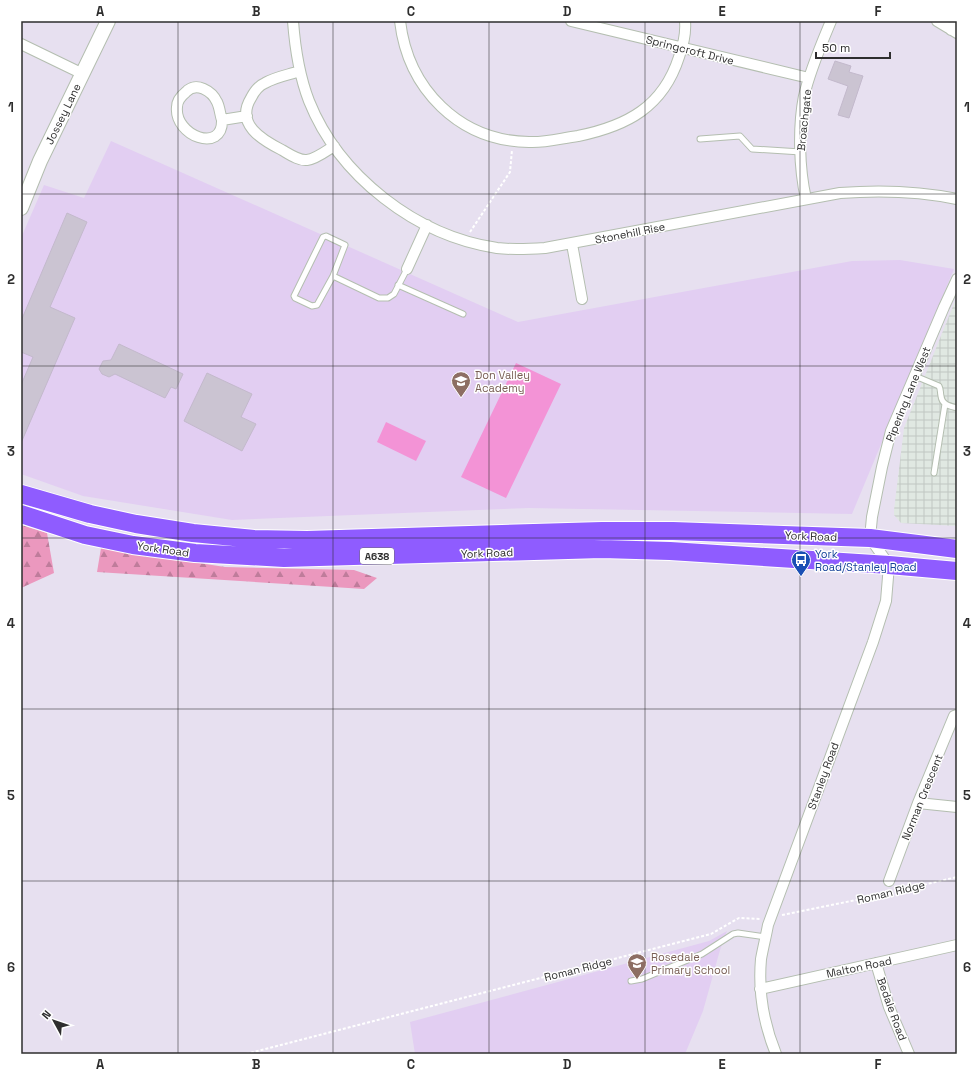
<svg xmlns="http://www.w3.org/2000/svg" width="978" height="1075" font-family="'Space Grotesk',sans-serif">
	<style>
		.industrial { fill: url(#industrial-grid) }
		.education { fill: #e2cef2 }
		.forest { fill: url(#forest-firs) }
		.pitch { fill: #f393d6 }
		.building { fill: #cbc4d2; stroke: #c3b9cc }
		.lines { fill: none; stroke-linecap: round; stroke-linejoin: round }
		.lane-casing { stroke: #b4beb0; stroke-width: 7 }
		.street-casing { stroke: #b4beb0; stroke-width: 12 }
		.secondary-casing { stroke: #b4beb0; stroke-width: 16 }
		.highway-casing { stroke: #fff; stroke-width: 20 }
		.path { stroke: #fff; stroke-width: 2; stroke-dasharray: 3 2; stroke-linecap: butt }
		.lane { stroke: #fff; stroke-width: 5 }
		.street { stroke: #fff; stroke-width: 10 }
		.secondary { stroke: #fff; stroke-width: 14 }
		.highway { stroke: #8f5cff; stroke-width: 18 }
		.grid { fill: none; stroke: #2e2e2e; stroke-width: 1; stroke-opacity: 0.55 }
		.labels { text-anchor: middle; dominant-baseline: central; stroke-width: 3; stroke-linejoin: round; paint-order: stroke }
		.shield { fill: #fff; stroke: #6d6d6d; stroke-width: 1 }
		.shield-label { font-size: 10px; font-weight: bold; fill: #2e2e2e }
		.street-label { font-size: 11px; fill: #2e2e2e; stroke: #fff }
		.education-label { font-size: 11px; fill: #785e54; stroke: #fff; text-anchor: start }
		.transit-label { font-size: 11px; fill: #164399; stroke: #fff; text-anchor: start }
		.neatline { fill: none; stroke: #2e2e2e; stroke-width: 1.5 }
		.grid-label { font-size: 13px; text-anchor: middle; font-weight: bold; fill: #2e2e2e }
	</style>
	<defs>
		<pattern id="industrial-grid" width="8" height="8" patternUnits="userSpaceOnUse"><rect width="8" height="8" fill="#e0e8e2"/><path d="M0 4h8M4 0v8" fill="none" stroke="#c0c7c2"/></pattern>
		<pattern id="forest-firs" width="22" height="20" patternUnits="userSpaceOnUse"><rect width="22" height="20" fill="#eb98be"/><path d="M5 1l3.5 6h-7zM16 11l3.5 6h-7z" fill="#bf7c9b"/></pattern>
	</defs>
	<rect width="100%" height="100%" fill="#e7e0f0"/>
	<path class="industrial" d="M957 296V526L901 523 894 515V510L904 428Z"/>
	<path class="education" d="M111 141 518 322 852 261 900 260 954 269 852 514 529 508 232 520 83 496 21 474V238L44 185 84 198Z
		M727 931 720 950 703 1011 685 1054H415L410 1022 709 941Z"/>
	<path class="forest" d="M21 525 47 533 54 573 21 588Z
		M101 548 225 567 354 570 377 578 364 589 97 572Z"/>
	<path class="pitch" d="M516 363 561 384 506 498 461 477Z
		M386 422 426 441 416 461 377 442Z"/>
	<path class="building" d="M835 61 851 66 849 72 863 76 849 118 838 115 848 86 828 79Z
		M67 213 87 222 50 307 75 318 21 443V385L33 357 21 352V321Z
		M119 344 183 374 176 389 171 387 165 398 115 374 109 377 102 374 99 369 103 361 111 360Z
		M207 373 252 394 241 417 256 424 242 451 184 421Z"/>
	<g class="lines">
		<g class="lane-casing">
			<path id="lane" d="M700 139 740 136 752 149 801 152
				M333 276 345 245 326 236 323 237 294 296 295 298 312 306 317 305 333 276 379 298H388L394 294 407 269
				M398 285 463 314
				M915 376 939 386C941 390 940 392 941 396 942 405 950 406 957 408
				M934 473 945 404
				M631 981 642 979 702 954 733 934 738 933 766 937"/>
		</g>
		<g class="street-casing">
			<path id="street" d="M293 21C295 48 299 75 309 101 339 176 416 236 497 248 513 250 529 249 545 248L840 193C879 190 918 191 957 199
				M400 21C408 89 459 141 529 142 545 143 562 138 578 136 627 126 663 107 679 57 683 46 686 32 685 21
				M571 21 809 78
				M937 21 957 33
				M951 30 956 21
				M21 44 83 74
				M300 71C288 75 275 77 265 83 258 86 254 92 251 98 235 124 262 140 282 150 289 154 299 161 307 160 316 159 326 151 334 146
				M222 120C220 115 220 108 217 102 212 91 196 81 186 92 181 96 177 101 177 107 174 136 223 154 222 120L247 116
				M806 199C799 168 798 127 804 96 810 70 821 45 831 21
				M572 244 582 299
				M407 269 427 225
				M918 803 957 807
				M889 881 918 803 954 716 957 715
				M876 963 889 1007 909 1054
				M760 989 957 945
				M776 1054C763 1022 758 993 761 959 763 948 766 936 768 925L873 642 886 601 889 565 870 538 872 517 882 467 891 431 944 307 957 279"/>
		</g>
		<g class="secondary-casing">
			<path id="secondary" d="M21 208 40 161 108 21"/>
		</g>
		<g class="highway-casing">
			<path id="highway" d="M21 494 90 514 136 524 193 533 254 539 307 540 602 531H673L870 538 957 549
				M21 514 85 535 133 545 195 553 284 558 602 549 670 551 889 565 957 571"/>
		</g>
		<path class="path" d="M470 232 510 172 512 150
			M782 915 876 896 957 877
			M246 1054 711 934 739 918 760 919"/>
		<use href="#lane" class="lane"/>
		<use href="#street" class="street"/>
		<use href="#secondary" class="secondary"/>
		<use href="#highway" class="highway"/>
	</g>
	<path class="grid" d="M178 21V1054M333 21V1054M489 21V1054M645 21V1054M800 21V1054M21 194H957M21 366H957M21 538H957M21 709H957M21 881H957"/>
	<defs>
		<g id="school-pin" transform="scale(1)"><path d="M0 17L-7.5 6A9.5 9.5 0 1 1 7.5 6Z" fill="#8d6e63" stroke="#fff"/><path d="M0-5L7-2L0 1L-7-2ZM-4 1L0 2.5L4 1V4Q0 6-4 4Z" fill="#fff"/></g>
		<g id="bus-pin" transform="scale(1)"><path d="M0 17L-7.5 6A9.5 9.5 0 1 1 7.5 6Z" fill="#1a4fb4" stroke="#fff"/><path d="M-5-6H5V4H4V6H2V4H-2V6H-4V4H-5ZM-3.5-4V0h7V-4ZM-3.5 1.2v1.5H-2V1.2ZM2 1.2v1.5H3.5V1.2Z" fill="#fff"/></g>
	</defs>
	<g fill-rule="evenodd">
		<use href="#school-pin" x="461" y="381"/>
		<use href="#bus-pin" x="801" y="560"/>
		<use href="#school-pin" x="637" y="963"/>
	</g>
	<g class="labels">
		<rect class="shield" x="360" y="548" width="34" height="16" rx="3"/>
		<g class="shield-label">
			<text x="377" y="556">A638</text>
		</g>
		<g class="street-label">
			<text transform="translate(690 50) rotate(14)">Springcroft Drive</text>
			<text transform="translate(63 114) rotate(-64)">Jossey Lane</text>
			<text transform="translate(804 120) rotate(-84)">Broachgate</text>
			<text transform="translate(630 233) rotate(-11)">Stonehill Rise</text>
			<text transform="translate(908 394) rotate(-68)">Pipering Lane West</text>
			<text transform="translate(811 536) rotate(2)">York Road</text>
			<text transform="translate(163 549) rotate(8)">York Road</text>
			<text transform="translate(487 553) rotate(-2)">York Road</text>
			<text transform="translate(823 776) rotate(-70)">Stanley Road</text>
			<text transform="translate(922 797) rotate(-68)">Norman Crescent</text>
			<text transform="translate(891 892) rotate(-13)">Roman Ridge</text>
			<text transform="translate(859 967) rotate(-12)">Malton Road</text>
			<text transform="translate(578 969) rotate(-14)">Roman Ridge</text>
			<text transform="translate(892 1009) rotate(70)">Bedale Road</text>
		</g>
		<g class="education-label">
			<text x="475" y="375">Don Valley<tspan x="475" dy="13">Academy</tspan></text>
			<text x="651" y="957">Rosedale<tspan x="651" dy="13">Primary School</tspan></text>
		</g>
		<g class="transit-label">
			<text x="815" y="554">York<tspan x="815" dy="13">Road/Stanley Road</tspan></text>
		</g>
	</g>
	<rect width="978" height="1075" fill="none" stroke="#ffffff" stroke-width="44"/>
	<g transform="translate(54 1021) rotate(310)" stroke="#ffffff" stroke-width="3" paint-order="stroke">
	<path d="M0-3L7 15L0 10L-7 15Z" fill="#2e2e2e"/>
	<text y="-6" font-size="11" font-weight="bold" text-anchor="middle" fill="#2e2e2e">N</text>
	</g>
	<path d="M816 52v6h74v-6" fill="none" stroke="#2e2e2e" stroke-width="2"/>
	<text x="822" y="52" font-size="12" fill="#2e2e2e" stroke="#ffffff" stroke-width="3" paint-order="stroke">50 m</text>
	<rect x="22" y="22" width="934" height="1031" class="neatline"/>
	<g class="grid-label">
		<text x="100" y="16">A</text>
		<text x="256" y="16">B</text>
		<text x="411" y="16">C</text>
		<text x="567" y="16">D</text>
		<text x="722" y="16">E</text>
		<text x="878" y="16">F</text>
		<text x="11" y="112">1</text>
		<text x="967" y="112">1</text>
		<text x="11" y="284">2</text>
		<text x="967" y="284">2</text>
		<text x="11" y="456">3</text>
		<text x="967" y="456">3</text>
		<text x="11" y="628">4</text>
		<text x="967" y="628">4</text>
		<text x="11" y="800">5</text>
		<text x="967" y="800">5</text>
		<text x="11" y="972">6</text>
		<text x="967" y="972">6</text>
		<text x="100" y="1069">A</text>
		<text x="256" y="1069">B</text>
		<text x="411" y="1069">C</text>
		<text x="567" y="1069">D</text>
		<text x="722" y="1069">E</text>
		<text x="878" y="1069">F</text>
	</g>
</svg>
